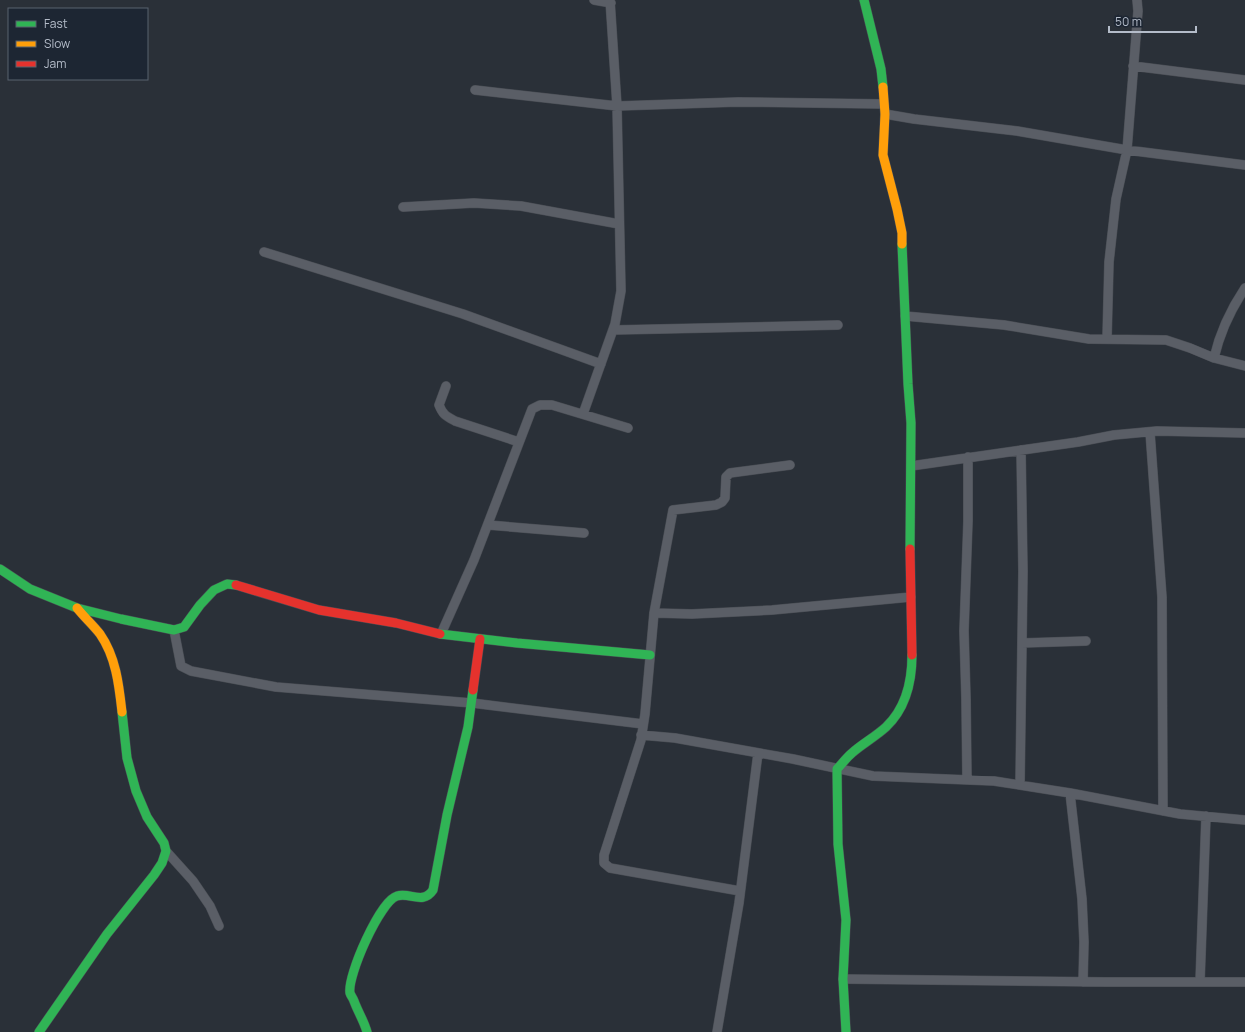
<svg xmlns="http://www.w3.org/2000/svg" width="1245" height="1032" font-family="Manrope,sans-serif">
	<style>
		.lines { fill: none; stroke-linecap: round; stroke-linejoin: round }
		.street-casing { stroke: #484c53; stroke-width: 10 }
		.fast-casing { stroke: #484c53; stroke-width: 10 }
		.slow-casing { stroke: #484c53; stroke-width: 10 }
		.jam-casing { stroke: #484c53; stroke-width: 10 }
		.street { stroke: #5a5e66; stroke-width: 9 }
		.fast { stroke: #30b455; stroke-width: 9 }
		.slow { stroke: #ff9f0a; stroke-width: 9 }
		.jam { stroke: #e5322d; stroke-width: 9 }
	</style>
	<rect width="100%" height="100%" fill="#2a3038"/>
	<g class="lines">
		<g class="street-casing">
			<path id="street" d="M594 0 611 3
				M1133 66 1245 80
				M475 90 617 106 738 102 884 104
				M885 114 914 119 1017 131 1127 150 1245 165
				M403 207 474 203 521 206 619 224
				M264 252 463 314 601 364
				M905 316 1004 325 1089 339 1166 340 1190 348 1214 358 1245 366
				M613 330 838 325
				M1107 339 1109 262 1116 199 1127 150 1138 11 1137 0
				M1214 358C1220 332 1231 309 1245 288
				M446 386 439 405C443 415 446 416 455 421L519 442
				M583 414 615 324 621 291 617 106 610 0
				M1150 432 1162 597 1163 811
				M911 466 1078 442 1114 435 1157 431 1245 433
				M488 525 584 533
				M654 613 692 614 772 610 911 597
				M174 630 181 666 191 671 276 687 472 703 643 724
				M441 634 474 560 532 409 540 405H552L628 428
				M1022 643 1086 641
				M641 735 675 738 793 759 873 776 994 781 1070 793 1180 814 1245 820
				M967 780 966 699 964 631 968 521V457
				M1020 785 1023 571 1021 450
				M1070 793 1082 899 1084 942 1083 982
				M166 851 193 881 210 906 219 926
				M740 891 610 868 604 863V855L641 740 645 714 654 613 673 510 716 505 722 502 725 498 726 477 730 473 790 465
				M843 979 1107 982H1245
				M1200 982 1206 816
				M717 1032 739 903 758 753"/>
		</g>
		<g class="fast-casing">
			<path id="fast" d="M864 0 881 69 883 87
				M902 244 908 384 911 423 910 549
				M0 569 30 589 77 608 121 619 174 630 184 627 200 605 214 590 227 584 236 585
				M440 634 517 643 650 655
				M39 1032 107 934 154 875 162 863 166 851 164 843 147 817 136 791 127 758 122 712
				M367 1032C364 1021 358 1012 354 1001 353 998 351 996 350 993 347 976 380 901 397 896 410 892 423 905 433 890L447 815 468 727 473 690
				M846 1032 843 979 846 920 838 844 837 769C842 764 846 758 852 753 862 744 875 737 886 727 906 708 912 682 912 655"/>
		</g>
		<g class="slow-casing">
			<path id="slow" d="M883 87 885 114 883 155 897 209 902 233V244
				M77 608C84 617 93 625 100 634 116 657 119 685 122 712"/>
		</g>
		<g class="jam-casing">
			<path id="jam" d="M910 549 912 655
				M236 585 319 610 396 623 440 634
				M473 690 480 639"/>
		</g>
		<use href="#street" class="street"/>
		<use href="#fast" class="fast"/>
		<use href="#slow" class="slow"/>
		<use href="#jam" class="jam"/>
	</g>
	<rect x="8" y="8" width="140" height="72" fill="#1d2633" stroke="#59626f"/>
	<rect x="16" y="21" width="20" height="6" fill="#30b455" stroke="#59626f"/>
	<text x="44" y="28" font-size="12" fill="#b4bcc9">Fast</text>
	<rect x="16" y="41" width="20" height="6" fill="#ff9f0a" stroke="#59626f"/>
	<text x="44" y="48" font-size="12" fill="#b4bcc9">Slow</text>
	<rect x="16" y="61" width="20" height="6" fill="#e5322d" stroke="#59626f"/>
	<text x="44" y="68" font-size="12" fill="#b4bcc9">Jam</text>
	<path d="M1109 26v6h87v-6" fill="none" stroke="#b4bcc9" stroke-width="2"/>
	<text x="1115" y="26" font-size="12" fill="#b4bcc9" stroke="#1d2633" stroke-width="3" paint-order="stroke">50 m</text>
</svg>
